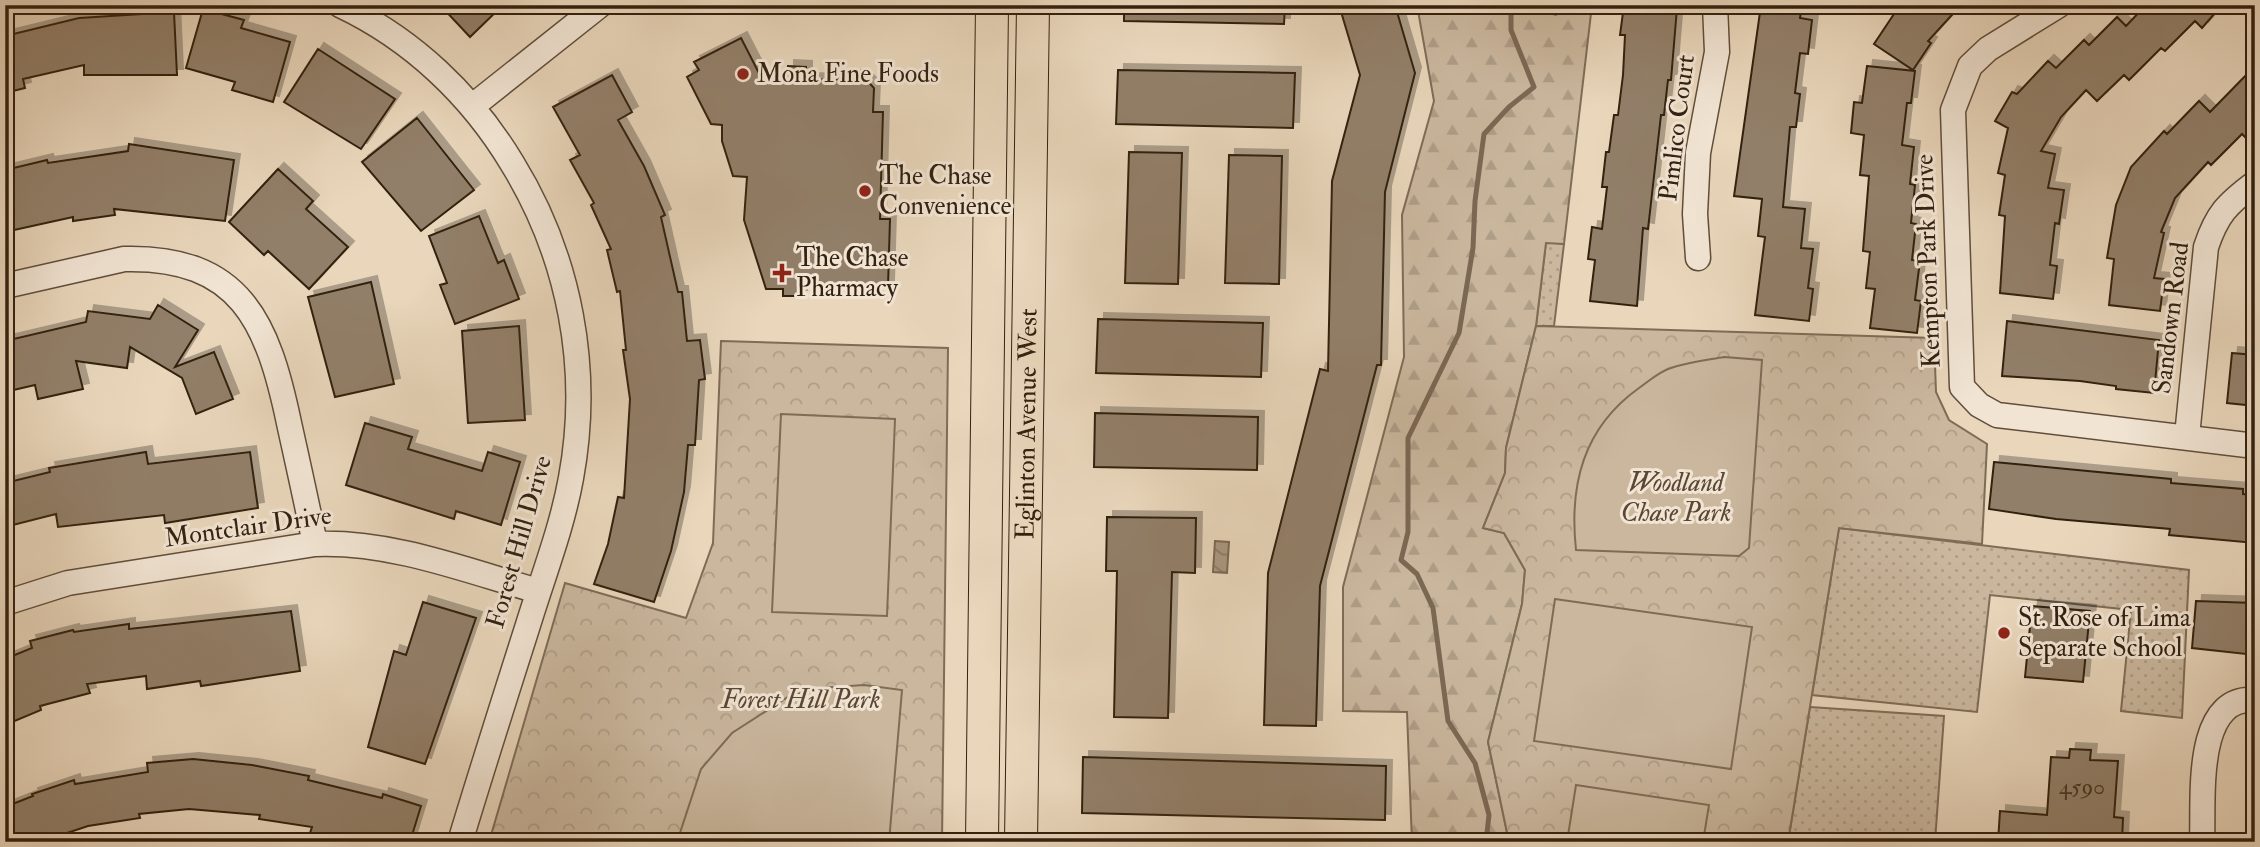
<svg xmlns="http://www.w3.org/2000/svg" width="2260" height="847" font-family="'IM FELL Double Pica',serif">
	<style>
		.grass { fill: url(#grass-dots); stroke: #7e6c57; stroke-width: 2 }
		.forest { fill: url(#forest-firs); stroke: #7e6c57; stroke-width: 2 }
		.park { fill: url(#park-crowns); stroke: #7e6c57; stroke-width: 2 }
		.pitch { fill: #cab79e; stroke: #7e6c57; stroke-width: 2 }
		.water { fill: url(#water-waves); stroke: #7b6854; stroke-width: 2 }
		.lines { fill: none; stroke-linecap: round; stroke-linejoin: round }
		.stream { stroke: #7b6854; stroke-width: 5 }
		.building { fill: #927f69; stroke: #332110; stroke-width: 2; filter: url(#shadow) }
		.minor-casing { stroke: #604e3b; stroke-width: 27 }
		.major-casing { stroke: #332110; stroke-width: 34 }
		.minor { stroke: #f1e4d3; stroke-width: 24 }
		.major { stroke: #e9d6bb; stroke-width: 32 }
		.poi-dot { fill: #8f2418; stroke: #f1e4d3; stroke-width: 2.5 }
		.labels { text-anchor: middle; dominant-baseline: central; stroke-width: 6; stroke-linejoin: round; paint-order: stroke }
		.number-label { font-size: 23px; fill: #4b3826 }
		.poi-label { font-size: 26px; fill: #332110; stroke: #f1e4d3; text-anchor: start }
		.street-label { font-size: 26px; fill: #332110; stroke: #f1e4d3 }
		.park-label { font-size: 26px; font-style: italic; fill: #594634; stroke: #f1e4d3 }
	</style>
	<defs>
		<pattern id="grass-dots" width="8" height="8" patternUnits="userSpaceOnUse" patternTransform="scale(1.75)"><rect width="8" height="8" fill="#cab79e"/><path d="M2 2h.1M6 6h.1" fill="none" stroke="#ae9d87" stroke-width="1.8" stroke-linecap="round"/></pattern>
		<pattern id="forest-firs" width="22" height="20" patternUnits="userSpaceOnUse" patternTransform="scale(1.75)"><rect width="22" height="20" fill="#cab79e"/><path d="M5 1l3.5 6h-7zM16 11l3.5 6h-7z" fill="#ae9d87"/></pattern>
		<pattern id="park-crowns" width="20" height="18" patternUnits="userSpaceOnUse" patternTransform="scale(1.75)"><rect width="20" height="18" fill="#cab79e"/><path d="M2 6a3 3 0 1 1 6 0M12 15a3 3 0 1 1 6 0" fill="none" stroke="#ae9d87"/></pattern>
		<pattern id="water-waves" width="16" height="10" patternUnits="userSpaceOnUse" patternTransform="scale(1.75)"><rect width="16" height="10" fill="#ab9881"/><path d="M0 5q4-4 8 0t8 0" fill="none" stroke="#8c7c68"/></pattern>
		<filter id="shadow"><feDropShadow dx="6" dy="-6" stdDeviation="0" flood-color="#0004"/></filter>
	</defs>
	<rect width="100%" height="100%" fill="#e9d6bb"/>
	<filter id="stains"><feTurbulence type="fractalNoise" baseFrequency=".00286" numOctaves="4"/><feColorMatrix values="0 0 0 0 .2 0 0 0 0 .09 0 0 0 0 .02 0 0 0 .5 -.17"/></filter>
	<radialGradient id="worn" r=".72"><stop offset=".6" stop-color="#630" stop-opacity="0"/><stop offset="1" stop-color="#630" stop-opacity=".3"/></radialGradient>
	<path class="grass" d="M1546 242 1564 244 1554 326H1536Z
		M1839 528 2189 570 2182 718 2121 711 2131 610 1990 595 1977 712 1812 695Z
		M1810 707 1944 716 1935 842H1788Z
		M1053 834 1112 835V842H1053Z"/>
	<path class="forest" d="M1417 5H1536L1542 11 1556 15 1568 5H1592L1564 244 1546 243 1536 326 1506 448 1505 473 1483 528 1504 533 1525 570 1522 604 1488 742 1509 842H1412L1407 712 1343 711V587L1404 357 1402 215 1434 101Z"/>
	<path class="park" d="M1536 326 1934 338 1936 392 1949 420 1987 444 1982 544 1839 528 1788 842H1509L1488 742 1522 604 1525 570 1504 533 1483 528 1505 473 1506 448Z
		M721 341 948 348 942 842H489L565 583 686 618 713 543Z"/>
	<path class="pitch" d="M1724 357 1762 360 1749 548 1739 556 1576 550C1569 485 1583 428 1639 388 1649 381 1660 371 1671 368 1688 362 1707 360 1724 357Z
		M781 414 895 419 887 616 772 612Z
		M1555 599 1752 627 1731 769 1534 741Z
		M864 685 902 690 889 842H677L701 769 732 733 788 697 819 688Z
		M1576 785 1709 805 1703 842H1567Z"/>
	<path class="water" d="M1215 541 1229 542 1227 573 1213 572Z"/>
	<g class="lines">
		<path class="stream" d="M1486 842 1489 815 1475 763 1448 721 1433 608 1417 574 1401 560 1408 532V438L1459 333 1473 248 1475 201 1484 134 1509 107 1534 87 1511 30V5"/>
	</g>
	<path class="building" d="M440 5H503L470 37Z
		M1124 5H1285L1284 24 1124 21Z
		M1339 5H1395L1415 73 1385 192 1381 365H1377L1320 586 1316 726 1264 725 1268 573 1320 369 1328 371 1332 181 1360 75Z
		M1624 5 1677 8 1671 80H1668L1664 115H1661L1648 229 1643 228 1637 306 1590 301 1595 260 1588 259 1592 227 1602 229 1607 187H1602L1606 152H1609L1614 115H1618L1623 75 1625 35H1620Z
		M1761 5H1802L1800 18 1812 20 1808 54 1800 53 1795 93 1800 94 1796 127H1790L1783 207 1805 209 1801 248 1813 249 1808 288 1813 289 1809 321 1755 315 1765 237 1758 236 1762 199 1734 196Z
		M1900 5H1961L1928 41 1931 43 1913 70 1874 44Z
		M2146 5H2222L2202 28 2195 21 2165 51 2161 48 2129 80 2124 75 2097 101 2086 90 2061 117 2041 151 2055 154 2048 188 2064 190 2059 224 2055 223 2050 265 2057 266 2053 299 2000 293 2005 216 1999 215 2005 175 1998 173 2008 128 1995 121 2012 92 2017 94 2048 61 2056 68 2084 40 2089 45 2117 17 2126 26Z
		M203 9 244 20 241 28 290 42 273 102 232 90 235 82 186 68Z
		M174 12 177 75H84V65L23 79 25 88 5 93V36L79 18Z
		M741 38 762 79 788 80V66L806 67V79L842 80 847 76H863L874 88 873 112H883L880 219H890L888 287 801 283V296H783V289H766L744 220 747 177 733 176 722 141V125L711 124 687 77 699 70 694 62Z
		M318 49 395 99 361 149 284 102Z
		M1867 66 1915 71 1911 103H1907L1902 145 1914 147 1910 184 1915 185 1911 223 1916 224 1912 260 1920 261 1915 300 1921 301 1917 333 1870 328 1875 289 1866 288 1870 252 1863 251 1869 176 1860 175 1864 135 1851 133 1854 102 1862 103Z
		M2255 66V130L2247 139 2242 134 2211 165 2208 162 2175 198 2161 232 2164 233 2154 278 2164 279 2160 311 2109 305 2114 259 2107 258 2116 205 2131 167 2164 131 2167 134 2199 101 2210 112Z
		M1118 70 1295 73 1293 128 1116 124Z
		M612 75 632 112 618 120 644 166 665 215 661 217 678 292H682L687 341 700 340 705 379 699 380 695 445H688L684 492 671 551 654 602 594 584 608 544 618 497 624 498 630 399 623 350H626L620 291 617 292 607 250 611 249 591 205 594 203 570 160 580 155 553 107Z
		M417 118 474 190 421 231 362 162Z
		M129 144 234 160 225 221 114 209 115 215 73 221V217L5 232V170L47 160 48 163 128 151Z
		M1129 152 1182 153 1178 284 1125 283Z
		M1229 155 1282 156 1279 284 1225 283Z
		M278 169 313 201 306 209 348 247 309 289 268 251 264 255 229 222Z
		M479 216 498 263 504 260 519 299 455 324 440 285 447 283 429 236Z
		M371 282 394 384 335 397 308 297Z
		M158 305 198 330 175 367 214 352 233 399 196 414 182 378 130 347 127 368 76 361 83 389 38 399 35 385 5 392V341L86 322 88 311 150 319Z
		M1098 319 1263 323 1261 377 1096 373Z
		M2007 321 2159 340 2154 393 2116 389V386L2080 381 2002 376Z
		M519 326 525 420 468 423 462 331Z
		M2232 353 2255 355V406L2227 403Z
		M1095 413 1258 417 1257 470 1094 467Z
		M365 423 412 437 408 449 482 471 488 452 520 462 501 525 456 511 454 519 346 485Z
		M146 452 148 464 250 452 258 508 165 523 164 515 58 527 56 514 5 527V483L50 472 49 468Z
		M1994 462 2171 479V483L2243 489V494L2255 495V543L2169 535 2170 529 2056 519 1989 509Z
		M1107 517 1196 518 1195 573 1172 572 1168 718 1114 717 1117 571H1106Z
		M2196 601 2255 603V655L2192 648Z
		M423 602 476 618 425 764 368 747 394 651 406 655Z
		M2032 606 2090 611 2083 682 2025 677Z
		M291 611 300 671 201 686 200 681 147 689 146 676 87 684 90 693 40 706 41 710 5 725V659L32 648 30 641 73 630 74 632 129 624V629Z
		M2070 749 2091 750 2090 760 2118 761 2114 817 2123 818 2122 842H1998L2000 811 2047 815 2051 757 2069 758Z
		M1083 757 1386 766 1385 820 1082 813Z
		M193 759 252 765 309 776 308 780 382 798 383 794 421 806 410 842H371L353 836 352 842H346L310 833 312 827 259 819 260 815 189 809 139 814 140 818 88 826 40 842H5V807L33 796 32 794 74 780 75 784 148 772 147 763Z"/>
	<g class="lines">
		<g class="minor-casing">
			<path id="minor" d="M340 5C412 39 471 95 512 163 570 257 591 369 571 478 562 528 543 576 528 625 505 697 482 769 460 842
				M2059 5 1988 49 1970 66 1953 110 1962 387 1979 405 1997 415 2255 446
				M474 105 600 5
				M1698 258 1695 214 1698 153 1717 52 1715 5
				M5 286 124 259C241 256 268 323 289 423 298 464 307 504 315 544
				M2187 436 2206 247C2217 214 2227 204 2255 183
				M5 603 68 583 315 544C391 541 465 570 538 591
				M2202 842C2204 800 2193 695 2255 700"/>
		</g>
		<g class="major-casing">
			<g id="major">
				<path d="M982 842 992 5"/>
				<path id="s1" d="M1021 842 1033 5"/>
			</g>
		</g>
		<use href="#minor" class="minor"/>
		<use href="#major" class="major"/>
	</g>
	<g class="poi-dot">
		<circle cx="743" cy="74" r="7"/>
		<circle cx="865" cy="191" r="7"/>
		<path d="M778.5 262.5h7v7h7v7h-7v7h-7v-7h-7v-7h7z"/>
		<circle cx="2004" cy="633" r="7"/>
	</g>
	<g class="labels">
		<g class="number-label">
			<text x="2082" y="786">4590</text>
		</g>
		<g class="poi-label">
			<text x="757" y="74">Mona Fine Foods</text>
			<text x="879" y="176">The Chase<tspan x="879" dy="30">Convenience</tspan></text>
			<text x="796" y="258">The Chase<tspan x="796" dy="30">Pharmacy</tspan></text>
			<text x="2018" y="618">St. Rose of Lima<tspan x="2018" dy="30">Separate School</tspan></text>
		</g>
		<g class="street-label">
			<text transform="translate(1677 128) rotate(-83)">Pimlico Court</text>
			<text transform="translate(1928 261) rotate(-92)">Kempton Park Drive</text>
			<text transform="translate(2171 318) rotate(-83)">Sandown Road</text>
			<text stroke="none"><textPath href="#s1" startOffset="418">Eglinton Avenue West</textPath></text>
			<text transform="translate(248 527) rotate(-8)">Montclair Drive</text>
			<text transform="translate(519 542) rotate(-74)">Forest Hill Drive</text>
		</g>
		<g class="park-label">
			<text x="1676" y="483">Woodland<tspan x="1676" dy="30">Chase Park</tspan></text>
			<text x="801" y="700">Forest Hill Park</text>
		</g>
	</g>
	<rect width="2260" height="847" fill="none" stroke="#e9d6bb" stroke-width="28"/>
	<rect x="7" y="7" width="2246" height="833" fill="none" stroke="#332110" stroke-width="3.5"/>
	<rect x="14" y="14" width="2232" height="819" fill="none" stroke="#332110" stroke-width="2"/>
	<rect width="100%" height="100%" filter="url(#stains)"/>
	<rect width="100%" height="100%" fill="url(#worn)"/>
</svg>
